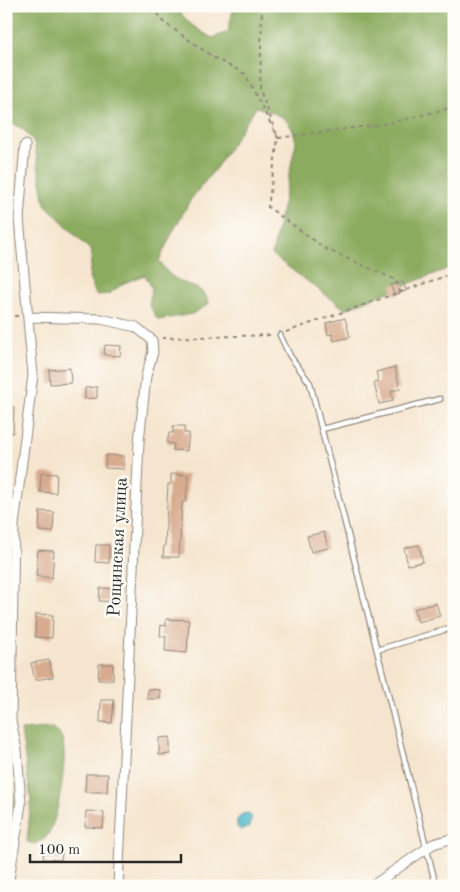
<svg xmlns="http://www.w3.org/2000/svg" width="460" height="892" font-family="'Old Standard TT',serif">
	<style>
		.forest { fill: #8bab5e; stroke: #5b6b44 }
		.water { fill: #47b4c4; stroke: #397078 }
		.building { fill: #d8ab8f }
		.lines { fill: none; stroke-linecap: round; stroke-linejoin: round }
		.service-casing { stroke: #90887c; stroke-width: 7 }
		.minor-casing { stroke: #90887c; stroke-width: 11 }
		.path { stroke: #90887c; stroke-width: 2; stroke-dasharray: 4 4; stroke-linecap: butt }
		.service { stroke: #fff; stroke-width: 4.5 }
		.minor { stroke: #fff; stroke-width: 9 }
		.labels { text-anchor: middle; dominant-baseline: central; stroke-width: 5; stroke-linejoin: round; paint-order: stroke }
		.street-label { font-size: 18px; fill: #2b2b2b; stroke: #fdfcf7 }
	</style>
	<rect width="100%" height="100%" fill="#fdfcf7"/>
	<filter id="ink" filterUnits="userSpaceOnUse"><feTurbulence type="fractalNoise" baseFrequency=".02" numOctaves="2"/><feDisplacementMap in="SourceGraphic" scale="10" xChannelSelector="R" yChannelSelector="G"/><feConvolveMatrix kernelMatrix="1 2 1 2 8 2 1 2 1" color-interpolation-filters="sRGB"/></filter>
	<filter id="wash" filterUnits="userSpaceOnUse"><feTurbulence type="fractalNoise" baseFrequency=".0096" numOctaves="4" result="noise"/><feDisplacementMap in="SourceGraphic" scale="20" xChannelSelector="R" yChannelSelector="G"/><feGaussianBlur stdDeviation="1.12" result="paint"/><feColorMatrix in="noise" values="0 0 0 0 0 0 0 0 0 0 0 0 0 0 0 0 0 1.4 0 .05"/><feComposite in="paint" operator="in"/></filter>
	<g filter="url(#wash)">
		<rect width="100%" height="100%" fill="#f6e5ce"/>
		<path class="forest" d="M6 6H178C182 21 199 30 212 38L228 32 234 6H454V266L345 309 272 255 296 142C291 116 279 115 256 107L216 168 191 199 171 235 159 261C163 266 167 273 172 276 187 288 203 283 209 304L192 314 158 320 149 305 152 288 145 275 124 283 109 294 96 295 89 278 92 252 45 204 34 142 23 129 6 121Z
			M52 728C55 730 59 733 61 736 70 750 58 821 48 835 44 839 40 841 35 844L27 842 31 801 21 730Z
			M6 739 14 802 6 848Z"/>
		<path class="water" d="M248 813 252 817 249 827 241 830 237 827V820L242 814Z"/>
		<g id="blocks">
			<path class="building" d="M403 282 406 291 394 295 391 285Z
				M345 318 350 337 334 341 332 334 328 335 326 323Z
				M105 345 121 346 120 356 104 355Z
				M395 367 400 389 391 391 393 401 379 404 374 383 379 382 376 372Z
				M70 368 71 383 50 384 49 370Z
				M97 387V398L85 399V388Z
				M6 406 14 407 13 433H6Z
				M173 426H185L184 433H189L187 451 173 450 174 444 167 443 169 433H173Z
				M106 455 124 456V469L105 468Z
				M41 473 57 474 56 493 40 492Z
				M171 474 188 475 186 502H182L179 557H163L164 545 165 546 168 484H171Z
				M40 511 54 512 53 532 39 531Z
				M324 532 328 548 311 552 307 536Z
				M96 545H109V563L95 562Z
				M419 545 423 562 408 565 404 548Z
				M38 550 54 551 52 578 36 576Z
				M100 588 117 589 116 602 99 601Z
				M436 603 440 616 418 622 414 609Z
				M36 614 53 615 52 638 35 637Z
				M166 619 189 620 187 653 165 651 166 636H160L161 625 166 626Z
				M49 660 53 677 35 680 31 663Z
				M99 664H113V680H98Z
				M148 689 160 690V699H147Z
				M101 700H114L112 723 100 722Z
				M170 737V754L159 755V738Z
				M86 774H108L107 792H85Z
				M86 811 104 812 103 828 85 827Z
				M44 851 62 853 61 860 43 859Z"/>
		</g>
	</g>
	<g filter="url(#ink)">
		<use href="#blocks" fill-opacity="0" stroke="#90887c" stroke-width="1"/>
		<g class="lines">
			<g class="service-casing">
				<path id="service" d="M280 335 290 356 310 383 436 886
					M322 429 440 399
					M377 650 454 627"/>
			</g>
			<g class="minor-casing">
				<path id="minor" d="M28 317 101 319 136 327 152 340 153 352 146 376 139 442 118 886
					M8 886 21 804 17 750 11 721 14 525 33 375 19 218 25 145
					M372 886 433 844 454 838"/>
			</g>
			<path class="path" d="M154 6 162 21 213 57 245 74 278 138 260 90 262 6
				M400 293 396 280 326 249 268 207 278 138 390 123 454 107
				M6 316H18
				M286 332 454 273
				M162 338 274 335"/>
			<use href="#service" class="service"/>
			<use href="#minor" class="minor"/>
		</g>
	</g>
	<g class="labels">
		<g class="street-label">
			<text transform="translate(118 547) rotate(-87)">Рощинская улица</text>
		</g>
	</g>
	<rect width="460" height="892" fill="none" stroke="#fdfcf7" stroke-width="25"/>
	<path d="M30 854v8h151v-8" fill="none" stroke="#2b2b2b" stroke-width="2.5"/>
	<text x="38" y="854" font-size="15" fill="#2b2b2b" stroke="#fdfcf7" stroke-width="4" paint-order="stroke">100 m</text>
</svg>
